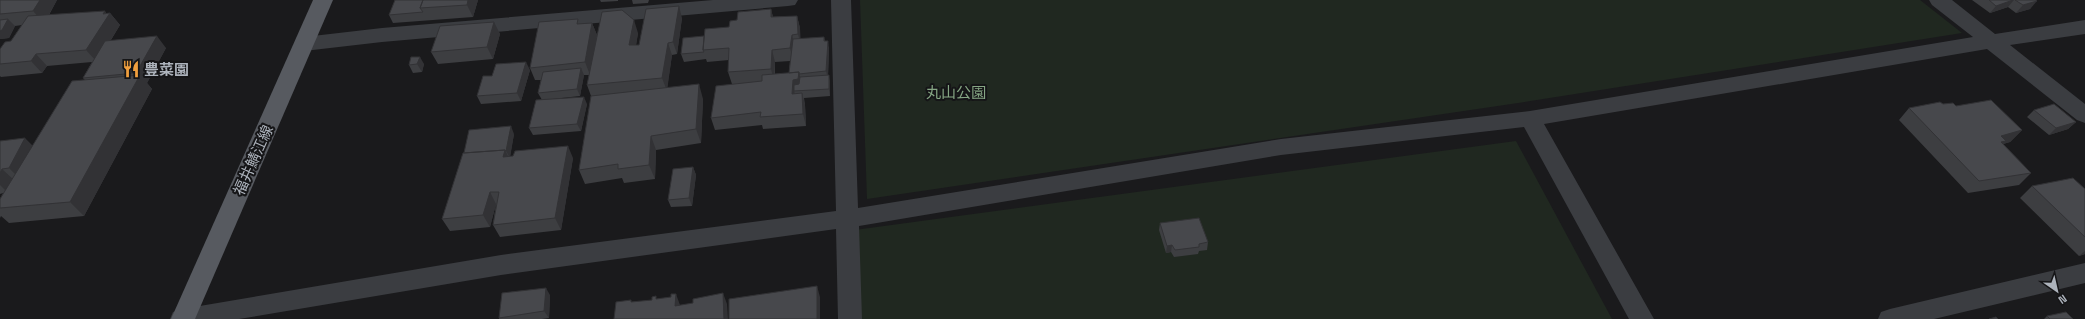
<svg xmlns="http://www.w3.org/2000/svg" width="2085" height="319" font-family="'Space Grotesk','Noto Sans JP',sans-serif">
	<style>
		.green { fill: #202820 }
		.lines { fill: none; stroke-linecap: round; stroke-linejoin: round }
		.minor { fill: #3b3d41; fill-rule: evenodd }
		.major { fill: #575a60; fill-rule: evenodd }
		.wall { fill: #3d3e41; fill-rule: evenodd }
		.shaded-wall { fill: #323235 }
		.building { fill: #47484c; stroke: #323235 }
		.labels { text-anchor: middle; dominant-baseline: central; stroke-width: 4; stroke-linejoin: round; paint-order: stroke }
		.poi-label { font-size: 15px; font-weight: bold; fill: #adb3bc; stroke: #151517; text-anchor: start }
		.park-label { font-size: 15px; fill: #86a684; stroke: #151517 }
		.street-label { font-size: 15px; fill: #adb3bc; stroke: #151517 }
	</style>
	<rect width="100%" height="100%" fill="#1a1a1c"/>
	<path class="green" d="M860 0H1920L1962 33 1518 103 867 199Z
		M1516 141 1612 319H849L847 231Z"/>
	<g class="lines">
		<path class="minor" d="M713 0H798L795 5 788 6 382 42 304 51 297 49 294 44 297 39 304 37 382 28Z
			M831 0H851L858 208 1281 139 1530 111 1973 37 1932 5 1929 0H1952L1995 34 2085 20V34L2010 45 2085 104V123L2077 120 1987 49 1544 124 1654 319H1629L1524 127 1281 155 859 226 862 319H838L836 229 501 275 239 319H170L173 312 182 309 501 255 836 211Z
			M2085 263V283L1934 319H1878L1881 312 1890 309Z"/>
		<path class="major" d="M313 0H333L195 319H171Z"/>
	</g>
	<path class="wall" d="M0 0H57L49 15 110 13 120 25 111 40 166 48 147 83 152 89 84 216 9 223 1 216 0 218V199L3 193 0 194V141L32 146 85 80 83 78 92 62 47 66 42 73 1 77 0 76V49L11 41 22 25 15 26 9 38 0 39Z
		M395 0H478L473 17 393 23 389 15Z
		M600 0H618V1L601 2Z
		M632 0H649L648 3 633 4Z
		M1972 0H2036L2030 9 2016 13 2008 7 1990 13Z
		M771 9 773 17 797 16 800 28V39L824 37 825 41 829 48 828 75 830 82V96L804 98 805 105 806 126 763 129 762 125 715 130 711 118 732 84 728 72 729 60 707 62 706 59 684 62 681 54 704 36 729 27 737 20ZM790 61 789 73 775 74V62Z
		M682 18 677 54 672 55 667 88 703 99 701 143 656 150 655 179 624 183 622 178 585 184 579 170 591 96 587 85 589 75H584L580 96 553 99 587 104 581 131 533 135 529 128 542 100 538 93 541 80H535L530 68 578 19 579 24 592 23 597 35 638 33 636 45H639Z
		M494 22 500 34 493 59 438 64 431 52Z
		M411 57 424 64 422 72 413 73 409 65Z
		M530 70 521 101 481 104 477 96 492 76Z
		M1943 104 1956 106 2022 130 2010 142 2003 144 2031 173 2019 185 1968 193 1899 120 1909 108Z
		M2034 110 2076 122 2068 129 2049 135 2027 117Z
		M514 134 510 156 573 158 561 230 500 237 493 225 496 204 490 227 450 231 442 219Z
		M693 167 696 175 692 206 671 207 668 200Z
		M2032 186 2085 189V254L2079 256 2020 198Z
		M1160 223 1208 242 1207 250 1199 251 1198 254 1174 257 1171 252 1166 253 1159 230Z
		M550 295 549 318 542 319H499V318Z
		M2047 316 2073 319H2044Z"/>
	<path class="shaded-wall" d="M40 0H57L44 23 33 11Z
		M468 0H478L473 17 467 5Z
		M2013 0H2014L2008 7 1990 13 1996 6Z
		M2037 1 2030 9 2016 13 2023 5Z
		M679 6 682 18 677 54 673 42Z
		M771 9 774 22 771 17Z
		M105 11 108 16 110 13 120 25 97 62 86 50Z
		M797 16 800 28 801 46 798 34Z
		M8 19 15 26 9 38 0 39V31Z
		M634 20 638 33 634 58 629 45Z
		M494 22 500 34 493 59 487 47Z
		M592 23 597 35 590 75 585 62Z
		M792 35 795 47 793 60 790 48Z
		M157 36 166 48 147 83 152 89 84 216 70 202 139 77 136 73Z
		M828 41 829 48 828 79 826 71Z
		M668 43 672 55 667 91 662 78Z
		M772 50 775 62 774 81 771 69Z
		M36 54 47 66 42 73 31 61Z
		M420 57 424 64 422 72 417 64Z
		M526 62 530 70 521 101 517 93Z
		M581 68 584 75 580 96 577 89Z
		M799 72 802 85 801 91H794L796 97 792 94 793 80Z
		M829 75 830 82V96L829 89Z
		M699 84 703 99 701 143 696 129Z
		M802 93 805 105 806 126 803 114Z
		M584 97 587 104 581 131 577 124Z
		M2076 122 2068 129 2049 135 2056 128Z
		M511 126 514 134 510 158 506 151Z
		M2022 130 2010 142 2003 144 1994 153 2001 136Z
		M651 136 656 150 655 179 649 165Z
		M25 138 37 150 21 180 9 168Z
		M568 146 573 158 561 230 555 218Z
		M505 150 511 162 503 157Z
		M693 167 696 175 692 206 689 198Z
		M2 169 15 181 8 193 0 185V173Z
		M490 192 496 204 490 227 483 215Z
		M1172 245 1171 252 1166 253 1167 246Z
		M2085 251V254L2079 256Z
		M817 286 820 297V319H817Z
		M546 288 550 295 549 318 544 311Z
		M723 293 727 304 728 319H724Z
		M676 294 680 305 675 306Z"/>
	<path class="building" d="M0 0H40L33 11 0 14Z
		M395 0H423L420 8 423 12 389 15Z
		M423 0H468L467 5 420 8Z
		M1989 0H2013L1996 6Z
		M2015 0H2036L2037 1 2023 5Z
		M679 6 673 42 668 43 662 78 587 85 602 12 622 10 634 20 629 45H639L646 9Z
		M771 9V17L797 16 798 34 792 35 790 48 772 50 771 69 728 72 729 48 703 50 705 29 729 27 730 21 737 20 738 12Z
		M105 11 103 14 110 13 86 50 36 54 31 61 0 64V49L5 42 11 41 28 16Z
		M8 19 2 30 0 31V20Z
		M578 19 577 24 592 23 585 62 530 68 539 22Z
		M494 22 487 47 431 52 440 26Z
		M157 36 136 73 83 78 105 41Z
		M704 36 703 50 704 52 681 54 683 38Z
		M824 37V41H828L826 71 799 74V72L789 73 793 39Z
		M411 57H420L417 64 409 65Z
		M526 62 517 93 477 96 483 76H492L496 64Z
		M581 68 577 89 538 93 543 72Z
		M799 72 798 79 793 80 792 94 802 93 803 114 760 117 761 112 711 118 716 86 762 81V75Z
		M140 75 70 202 0 208V199L72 81Z
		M829 75V89L794 91V85L799 84 800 77Z
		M699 84 696 129 651 136 649 165 618 169V164L579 170 591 96Z
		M584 97 577 124 529 128 536 100Z
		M1991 100 2022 130 2001 136 2006 141 2001 142 2031 173 1979 181 1909 108 1940 102 1943 104 1953 103 1956 106Z
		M2054 104 2076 122 2056 128 2034 110Z
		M511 126 506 151 505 150 464 153 469 130Z
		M25 138 9 168 2 169 0 173V141Z
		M568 146 555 218 493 225 499 192H490L483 215 442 219 463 153 505 150 503 157 513 156 515 151Z
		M693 167 689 198 668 200 673 169Z
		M2073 178 2085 189V237L2032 186Z
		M1199 218 1208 242 1199 244V247L1175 250 1172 245 1167 246 1160 223Z
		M817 286V319H729V299Z
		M546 288 544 311 499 318 502 293Z
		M723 293 724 319H614L616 302 631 300V302L652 300V297L656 296V299L671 297V294H676L675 306 693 303V299Z
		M2066 312 2073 319H2050L2047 316Z
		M1996 317 1998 319H1989Z"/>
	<defs>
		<g id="restaurant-bare" transform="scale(1.38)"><path d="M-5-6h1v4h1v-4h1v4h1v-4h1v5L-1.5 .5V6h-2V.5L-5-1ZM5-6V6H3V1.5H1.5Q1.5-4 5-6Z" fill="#f09f3e" stroke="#151517" stroke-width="2.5" paint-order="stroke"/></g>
	</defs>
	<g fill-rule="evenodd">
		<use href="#restaurant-bare" x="131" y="69"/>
	</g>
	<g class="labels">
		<g class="poi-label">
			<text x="144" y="69">豊菜園</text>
		</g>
		<g class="park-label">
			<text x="956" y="92">丸山公園</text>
		</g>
		<g class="street-label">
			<text transform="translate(253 160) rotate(-66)">福井鯖江線</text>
		</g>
	</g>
	<g transform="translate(2057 291) rotate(146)" stroke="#151517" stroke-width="3" paint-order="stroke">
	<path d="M0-3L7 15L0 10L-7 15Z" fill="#adb3bc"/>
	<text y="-6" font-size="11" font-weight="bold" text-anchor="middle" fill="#adb3bc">N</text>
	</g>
</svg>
